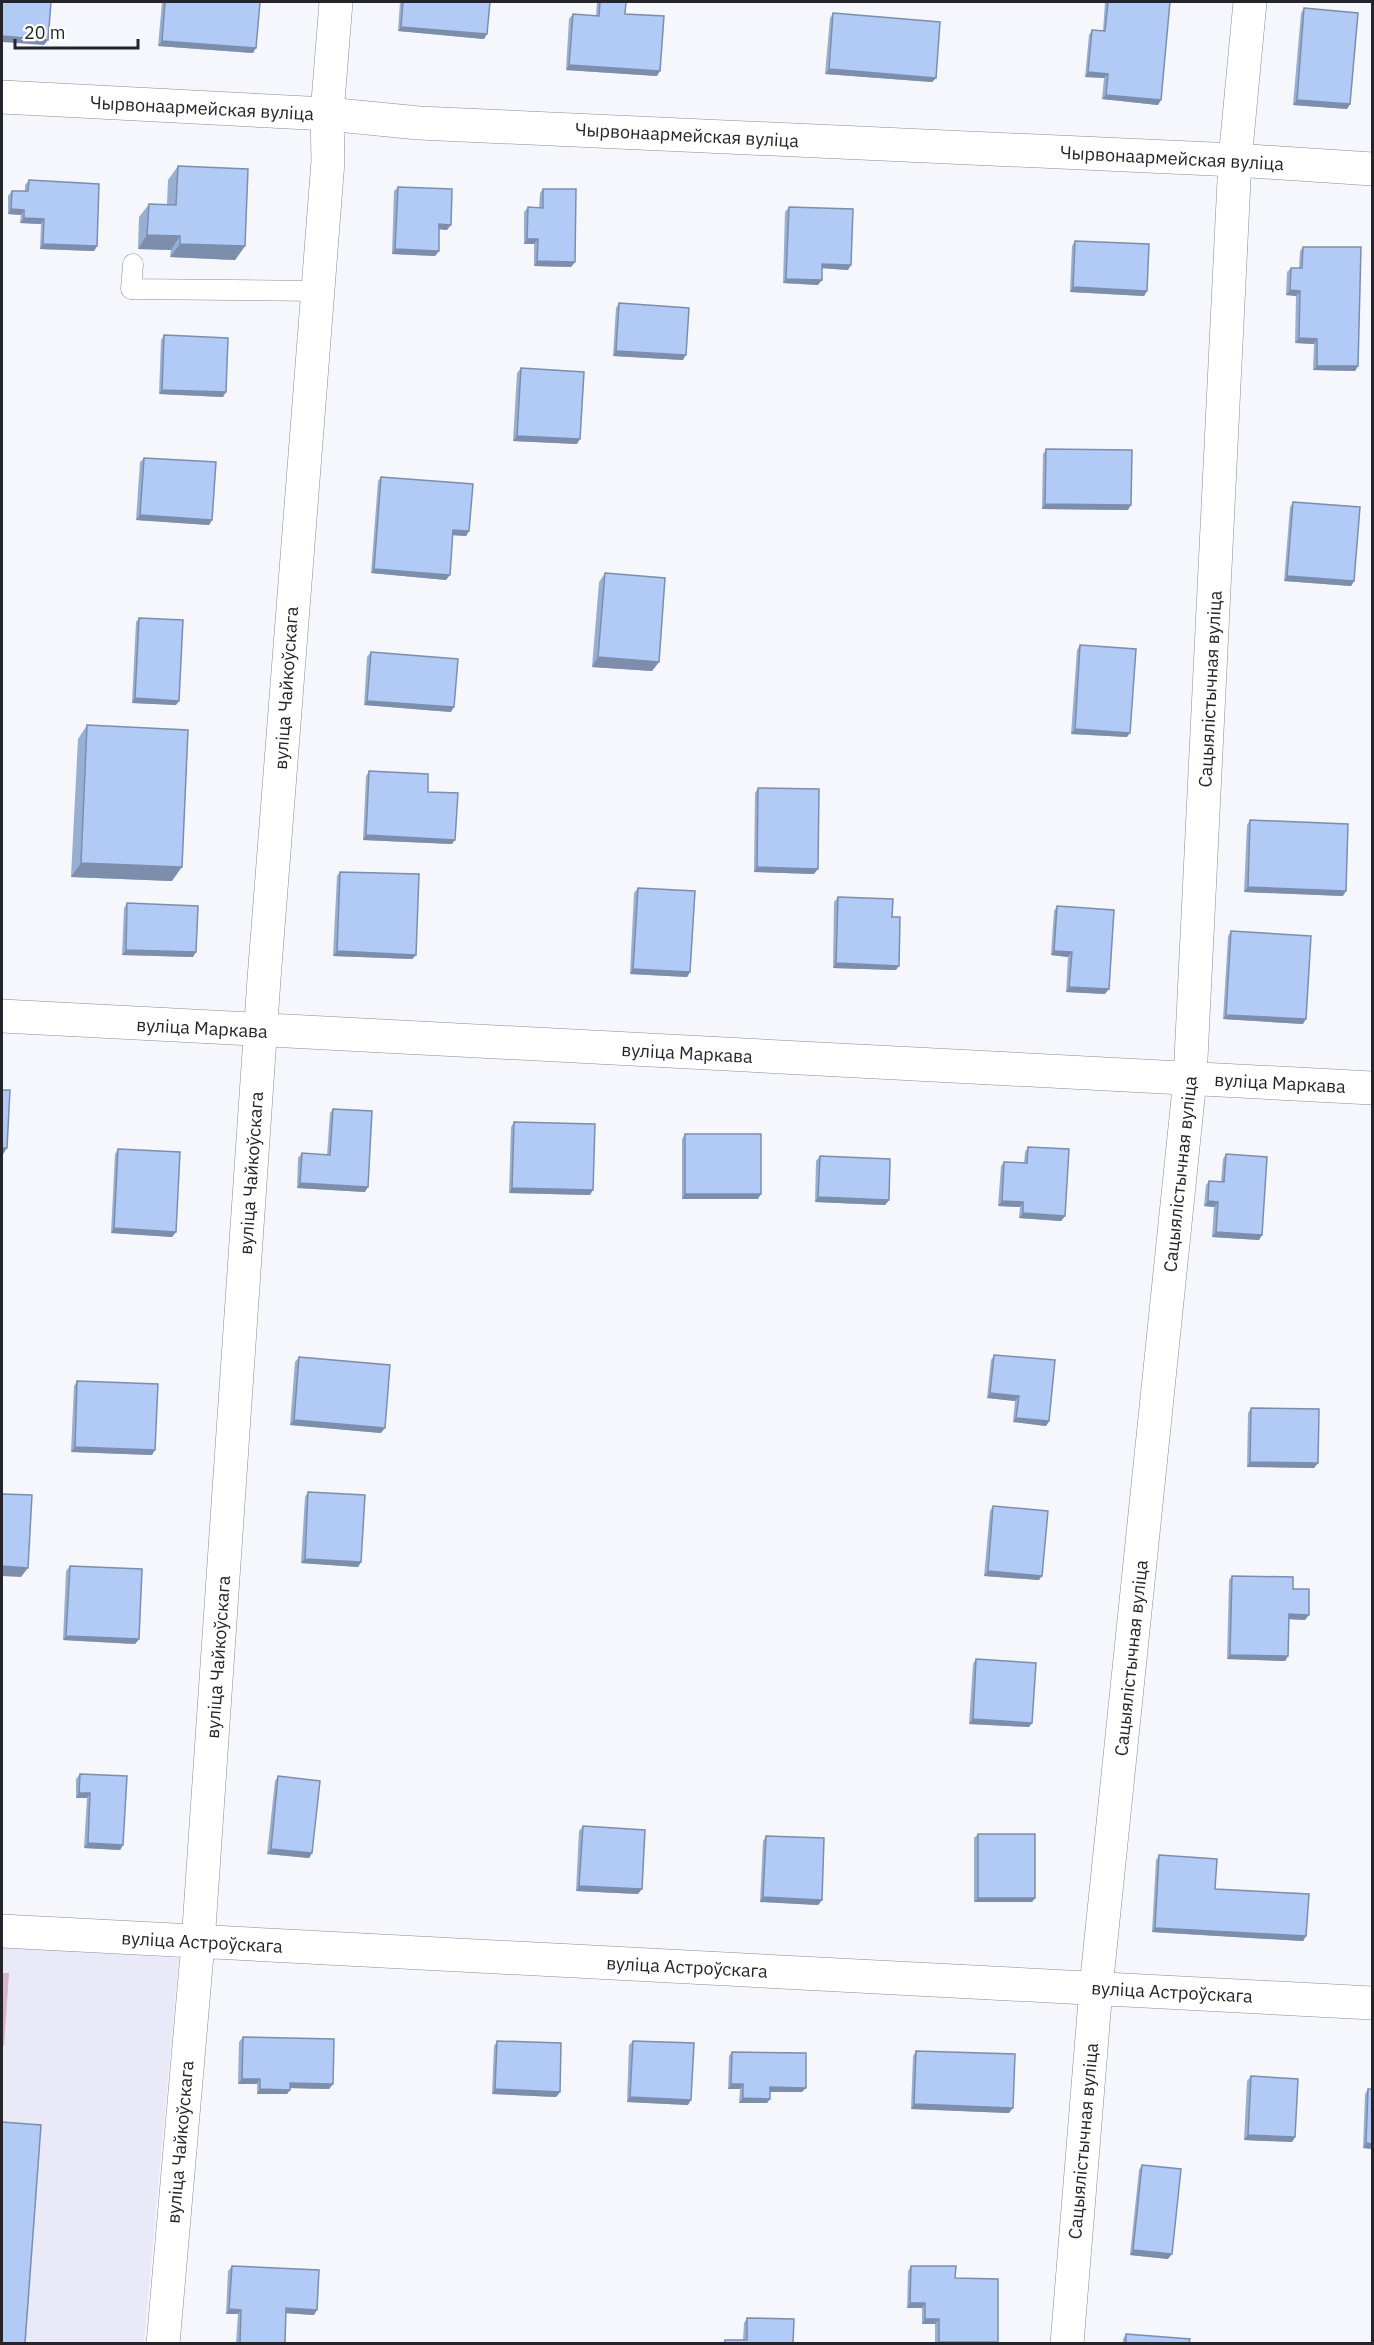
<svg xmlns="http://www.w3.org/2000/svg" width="1374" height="2345" font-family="'IBM Plex Sans',sans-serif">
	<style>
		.built { fill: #e9e9f7 }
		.green { fill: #dbb7cd }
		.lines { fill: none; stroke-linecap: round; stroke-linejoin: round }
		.service-casing { stroke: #8b8a9a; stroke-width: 21 }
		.minor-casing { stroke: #8b8a9a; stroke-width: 34 }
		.secondary-casing { stroke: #8b8a9a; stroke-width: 34 }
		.service { stroke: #fff; stroke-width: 20 }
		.minor { stroke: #fff; stroke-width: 33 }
		.secondary { stroke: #fff; stroke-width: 33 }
		.wall { fill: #98afd4 }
		.shaded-wall { fill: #7c8eac }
		.building { fill: #b1cbf6; stroke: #7c8eac; stroke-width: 1.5 }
		.labels { text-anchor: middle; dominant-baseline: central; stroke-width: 5; stroke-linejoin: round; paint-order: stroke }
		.street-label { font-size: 18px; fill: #24242a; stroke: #fff }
	</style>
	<rect width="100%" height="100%" fill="#f6f6fd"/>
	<path class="built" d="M2 1947 179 1958 144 2343H2Z"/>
	<path class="green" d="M2 1973H9L4 2046H2Z"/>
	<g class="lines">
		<g class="service-casing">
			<path id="service" d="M133 264 131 289 318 291"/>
		</g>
		<g class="minor-casing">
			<path id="minor" d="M2 1016 1372 1088
				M2 1931 1372 2003
				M163 2344 198 1943 264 979 328 161 327 114 336 2
				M1067 2344 1096 1988 1190 1079 1235 160 1250 2"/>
		</g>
		<g class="secondary-casing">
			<path id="secondary" d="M2 97 327 114 419 123 1235 160 1372 169"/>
		</g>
		<use href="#service" class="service"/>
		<use href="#minor" class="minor"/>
		<use href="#secondary" class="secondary"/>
	</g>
	<path class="wall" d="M162 2H260L253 53 158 46Z
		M400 2H490L484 39 398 31Z
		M597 2H626L625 14 657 76 566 70 569 19 573 14 596 16Z
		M1105 2H1170L1158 105 1102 99 1104 78 1085 77 1089 35 1092 30 1103 31Z
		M1304 8 1350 104 1347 109 1293 105 1301 13Z
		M833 13 936 78 932 82 825 74 830 18Z
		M178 166 245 246 235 260 170 257 171 250 138 249 139 217 149 204H167L168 180Z
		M29 180 97 246 94 251 40 249 41 224 20 223 21 215 8 214V196L12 191H25V185Z
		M398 187 447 230 439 229V251L435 256 392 254 394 191Z
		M543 189 575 262 571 267 534 266V244H524V212L528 207 539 208 540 193Z
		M789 207 848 270 822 268 818 285 783 283 785 212Z
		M1075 241 1147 291 1144 296 1070 292 1072 246Z
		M1303 247 1358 366 1355 371 1313 370 1314 344 1295 343 1296 296 1286 295 1287 272 1291 268H1299L1300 251Z
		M619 303 683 360 613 356 616 308Z
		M164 335 223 397 159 394 161 340Z
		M521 368 577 444 513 441 517 373Z
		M1046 449 1128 510 1042 509 1043 454Z
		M144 458 212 520 209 525 136 520 140 462Z
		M381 477 469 531 466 536 453 535 446 580 371 573 378 481Z
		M1293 502 1354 581 1351 586 1284 581 1290 507Z
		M605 573 659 662 652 671 592 667 599 582Z
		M139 618 176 705 132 703 136 622Z
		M1080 645 1127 737 1071 734 1077 650Z
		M371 652 451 712 364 705 367 657Z
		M87 725 172 881 71 877 78 739Z
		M369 771 428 792 452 844 363 840 366 776Z
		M758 788 814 874 754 872 755 793Z
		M1250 820 1343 896 1244 892 1247 825Z
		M340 872 416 955 412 959 333 956 337 876Z
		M638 888 690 972 687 977 630 974 634 893Z
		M838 897 896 970 833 968 834 902Z
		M127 903 193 957 122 955 124 908Z
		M1057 906 1105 994 1066 992 1068 957 1051 955 1054 911Z
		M1231 931 1303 1024 1223 1019 1228 936Z
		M333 1109 365 1192 297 1188 298 1158 302 1153 327 1155 330 1113Z
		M514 1122 590 1195 509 1193 511 1127Z
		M685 1134 758 1199H682V1139Z
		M1028 1147 1065 1216 1061 1221 1019 1218 1020 1207 998 1206 1001 1166 1004 1162 1024 1163 1025 1152Z
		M118 1149 176 1232 172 1237 111 1233 115 1154Z
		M1226 1154 1262 1235 1259 1240 1212 1237 1214 1207 1204 1206 1206 1185 1209 1181 1221 1182 1223 1159Z
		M820 1156 889 1200 885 1205 815 1202 816 1161Z
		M994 1355 1049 1421 1046 1426 1013 1422 1015 1401 987 1398 991 1360Z
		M299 1357 381 1433 290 1425 295 1362Z
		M77 1381 152 1455 71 1452 74 1386Z
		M1251 1408 1318 1463 1314 1468 1247 1467 1248 1413Z
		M308 1492 361 1562 358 1567 301 1563 305 1497Z
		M993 1506 1039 1580 984 1576 990 1511Z
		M70 1566 139 1639 135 1644 63 1640 66 1571Z
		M1232 1576 1293 1589 1305 1620 1289 1619 1288 1656 1285 1661 1227 1659 1229 1580Z
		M976 1659 1032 1723 1029 1727 969 1724 973 1664Z
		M80 1774 123 1845 120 1850 84 1848 87 1798H76V1779Z
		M278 1776 312 1853 309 1858 267 1854 275 1781Z
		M583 1826 638 1894 576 1891 579 1831Z
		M978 1834 1035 1898 1032 1902H974V1838Z
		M766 1836 822 1900 818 1905 760 1902 763 1841Z
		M1159 1855 1215 1889 1306 1936 1303 1941 1152 1932 1156 1860Z
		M243 2037 333 2084 329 2089 290 2088V2090L287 2094H257V2084H238L239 2042Z
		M497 2041 560 2092 556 2097 492 2094 494 2046Z
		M633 2041 688 2105 627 2102 629 2045Z
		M916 2051 1009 2113 911 2109 913 2056Z
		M732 2052 802 2092H770V2099L767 2103H739L740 2089H728L729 2056Z
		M1251 2076 1295 2137 1292 2142 1244 2140 1247 2081Z
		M1368 2089H1372V2149L1363 2148 1365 2094Z
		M1142 2165 1168 2259 1130 2255 1139 2170Z
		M232 2266 314 2315 286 2313 285 2343H236L238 2314H226L228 2271Z
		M911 2266 955 2278 998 2342 997 2343H935V2324H922V2308H907L908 2271Z
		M747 2318 793 2343H723L725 2340H743L744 2323Z
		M1126 2334 1189 2343H1123V2339Z"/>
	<path class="shaded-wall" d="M401 27 487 34 484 39 398 31Z
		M2 36 48 40 44 45 2 42Z
		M162 41 256 48 253 53 158 46Z
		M569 65 660 71 657 76 566 70Z
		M829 69 936 78 932 82 825 74Z
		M1088 72 1108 74 1104 78 1085 77Z
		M1106 95 1161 100 1158 105 1102 99Z
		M1297 100 1350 104 1347 109 1293 105Z
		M11 209 24 210 21 215 8 214Z
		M24 218 44 219 41 224 20 223Z
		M439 224 451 225 447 230 436 229Z
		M147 235 180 236 171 250 138 249Z
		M527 239H538L534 244H524Z
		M43 244 97 246 94 251 40 249Z
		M180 244 245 246 235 260 170 257Z
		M395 249 439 251 435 256 392 254Z
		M537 261 575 262 571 267 534 266Z
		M822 264 851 265 848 270 819 268Z
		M786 279 822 280 818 285 783 283Z
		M1073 287 1147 291 1144 296 1070 292Z
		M1290 290 1300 291 1296 296 1286 295Z
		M1299 338 1317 339 1314 344 1295 343Z
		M616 351 686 355 683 360 613 356Z
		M1317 366H1358L1355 371 1313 370Z
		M162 390 226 392 223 397 159 394Z
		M517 436 580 439 577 444 513 441Z
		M1045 504 1131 505 1128 510 1042 509Z
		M140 515 212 520 209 525 136 520Z
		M453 530 469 531 466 536 450 535Z
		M374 569 450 575 446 580 371 573Z
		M1287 576 1354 581 1351 586 1284 581Z
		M598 657 659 662 652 671 592 667Z
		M135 698 179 701 176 705 132 703Z
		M367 701 454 707 451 712 364 705Z
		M1075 729 1130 733 1127 737 1071 734Z
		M366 835 455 840 452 844 363 840Z
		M81 863 182 867 172 881 71 877Z
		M757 867 818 869 814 874 754 872Z
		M1248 887 1346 891 1343 896 1244 892Z
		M126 950 196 952 193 957 122 955Z
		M337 951 416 955 412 959 333 956Z
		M1054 951 1072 952 1068 957 1051 955Z
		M836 963 899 966 896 970 833 968Z
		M633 969 690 972 687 977 630 974Z
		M1069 987 1109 989 1105 994 1066 992Z
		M1226 1015 1306 1019 1303 1024 1223 1019Z
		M2 1148H7L2 1156Z
		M300 1183 368 1187 365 1192 297 1188Z
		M512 1188 593 1190 590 1195 509 1193Z
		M685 1194H761L758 1199H682Z
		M818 1197 889 1200 885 1205 815 1202Z
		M1002 1201 1023 1202 1020 1207 998 1206Z
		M1208 1201 1218 1202 1214 1207 1204 1206Z
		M1023 1213 1065 1216 1061 1221 1019 1218Z
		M114 1228 176 1232 172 1237 111 1233Z
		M1216 1232 1262 1235 1259 1240 1212 1237Z
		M990 1393 1019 1396 1015 1401 987 1398Z
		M1016 1418 1049 1421 1046 1426 1013 1422Z
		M294 1420 385 1428 381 1433 290 1425Z
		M75 1447 155 1450 152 1455 71 1452Z
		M1250 1462 1318 1463 1314 1468 1247 1467Z
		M305 1559 361 1562 358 1567 301 1563Z
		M2 1566 28 1568 21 1577 2 1576Z
		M988 1571 1042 1576 1039 1580 984 1576Z
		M1289 1614 1309 1615 1305 1620 1286 1619Z
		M66 1636 139 1639 135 1644 63 1640Z
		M1230 1655 1288 1656 1285 1661 1227 1659Z
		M973 1719 1032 1723 1029 1727 969 1724Z
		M79 1793H90L87 1798H76Z
		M88 1843 123 1845 120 1850 84 1848Z
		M271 1849 312 1853 309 1858 267 1854Z
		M579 1886 642 1889 638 1894 576 1891Z
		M763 1897 822 1900 818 1905 760 1902Z
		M978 1898H1035L1032 1902H974Z
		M1155 1928 1306 1936 1303 1941 1152 1932Z
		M242 2079H260L257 2084H238Z
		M290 2083 333 2084 329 2089 287 2088Z
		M731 2084H743L740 2089H728Z
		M770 2087 806 2088 802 2092H767Z
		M260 2089 290 2090 287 2094H257Z
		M495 2089 560 2092 556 2097 492 2094Z
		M630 2097 691 2100 688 2105 627 2102Z
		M743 2098 770 2099 767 2103H739Z
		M914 2104 1013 2108 1009 2113 911 2109Z
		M1248 2135 1295 2137 1292 2142 1244 2140Z
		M1366 2143 1372 2144V2149L1363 2148Z
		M1133 2250 1172 2254 1168 2259 1130 2255Z
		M910 2303H925L922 2308H907Z
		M286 2308 317 2310 314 2315 283 2313Z
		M229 2309 241 2310 238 2314H226Z
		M925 2319H939L935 2324H922Z
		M939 2342H998L997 2343H937Z"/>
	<path class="building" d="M2 2H51L48 40 2 36Z
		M165 2H260L256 48 162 41Z
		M403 2H490L487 34 401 27Z
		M600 2H626L625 14 664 16 660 71 569 65 573 14 599 16Z
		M1108 2H1170L1161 100 1106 95 1108 74 1088 72 1092 30 1105 31Z
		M1304 8 1358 13 1350 104 1297 100Z
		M833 13 940 22 936 78 829 69Z
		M178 166 248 169 245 246 180 244V236L147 235 149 204 176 205Z
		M29 180 99 184 97 246 43 244 44 219 24 218V210L11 209 12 191H28Z
		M398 187 452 189 451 225 439 224V251L395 249Z
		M543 189H576L575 262 537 261 538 239H527L528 207 543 208Z
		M789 207 853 209 851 265 822 264V280L786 279Z
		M1075 241 1149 244 1147 291 1073 287Z
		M1303 247H1361L1358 366H1317V339L1299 338 1300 291 1290 290 1291 268H1302Z
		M619 303 689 308 686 355 616 351Z
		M164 335 228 338 226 392 162 390Z
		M521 368 584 372 580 439 517 436Z
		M1046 449 1132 450 1131 505 1045 504Z
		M144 458 216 462 212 520 140 515Z
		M381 477 473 484 469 531 453 530 450 575 374 569Z
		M1293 502 1360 507 1354 581 1287 576Z
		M605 573 665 578 659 662 598 657Z
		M139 618 183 620 179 701 135 698Z
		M1080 645 1136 649 1130 733 1075 729Z
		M371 652 458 659 454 707 367 701Z
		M87 725 188 730 182 867 81 863Z
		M369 771 428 774V792L458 793 455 840 366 835Z
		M758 788 819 789 818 869 757 867Z
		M1250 820 1348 824 1346 891 1248 887Z
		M340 872 419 874 416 955 337 951Z
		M638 888 695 891 690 972 633 969Z
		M838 897 893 899 892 917H900L899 966 836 963Z
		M127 903 198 906 196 952 126 950Z
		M1057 906 1114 910 1109 989 1069 987 1072 952 1054 951Z
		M1231 931 1311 936 1306 1019 1226 1015Z
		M2 1090H10L7 1148H2Z
		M333 1109 372 1111 368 1187 300 1183 302 1153 330 1155Z
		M514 1122 595 1124 593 1190 512 1188Z
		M685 1134H761V1194H685Z
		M1028 1147 1069 1149 1065 1216 1023 1213V1202L1002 1201 1004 1162 1027 1163Z
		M118 1149 180 1152 176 1232 114 1228Z
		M1226 1154 1267 1157 1262 1235 1216 1232 1218 1202 1208 1201 1209 1181 1224 1182Z
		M820 1156 890 1159 889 1200 818 1197Z
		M994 1355 1055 1360 1049 1421 1016 1418 1019 1396 990 1393Z
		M299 1357 390 1365 385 1428 294 1420Z
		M77 1381 158 1384 155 1450 75 1447Z
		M1251 1408 1319 1409 1318 1463 1250 1462Z
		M308 1492 365 1495 361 1562 305 1559Z
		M2 1494 32 1495 28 1568 2 1566Z
		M993 1506 1048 1511 1042 1576 988 1571Z
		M70 1566 142 1569 139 1639 66 1636Z
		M1232 1576 1293 1577V1589H1309V1615L1289 1614 1288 1656 1230 1655Z
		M976 1659 1036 1663 1032 1723 973 1719Z
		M80 1774 127 1776 123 1845 88 1843 90 1793H79Z
		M278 1776 320 1781 312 1853 271 1849Z
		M583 1826 645 1830 642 1889 579 1886Z
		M978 1834H1035V1898H978Z
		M766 1836 824 1838 822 1900 763 1897Z
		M1159 1855 1217 1859 1215 1889 1309 1894 1306 1936 1155 1928Z
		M243 2037 334 2039 333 2084 290 2083V2090L260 2089V2079H242Z
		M497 2041 561 2043 560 2092 495 2089Z
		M633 2041 694 2043 691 2100 630 2097Z
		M916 2051 1015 2054 1013 2108 914 2104Z
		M732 2052 806 2053V2088L770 2087V2099L743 2098V2084H731Z
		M1251 2076 1298 2079 1295 2137 1248 2135Z
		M1368 2089H1372V2144L1366 2143Z
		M2 2122 41 2125 25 2343H2Z
		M1142 2165 1181 2169 1172 2254 1133 2250Z
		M232 2266 319 2270 317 2310 286 2308 285 2343H240L241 2310 229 2309Z
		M911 2266H956L955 2278 998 2279V2342H939V2319H925V2303H910Z
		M747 2318 794 2319 793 2343H725V2340H747Z
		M1126 2334 1190 2339 1189 2343H1126Z"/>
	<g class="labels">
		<g class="street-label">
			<text transform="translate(202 108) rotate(3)">Чырвонаармейская вуліца</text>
			<text transform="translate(687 135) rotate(3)">Чырвонаармейская вуліца</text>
			<text transform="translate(1172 158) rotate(3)">Чырвонаармейская вуліца</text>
			<text transform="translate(286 688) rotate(-86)">вуліца Чайкоўскага</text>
			<text transform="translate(1210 689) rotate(-87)">Сацыялістычная вуліца</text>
			<text transform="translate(202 1028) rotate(3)">вуліца Маркава</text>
			<text transform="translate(687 1053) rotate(3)">вуліца Маркава</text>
			<text transform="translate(1280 1083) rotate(3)">вуліца Маркава</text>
			<text transform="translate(251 1173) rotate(-86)">вуліца Чайкоўскага</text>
			<text transform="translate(1180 1174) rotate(-84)">Сацыялістычная вуліца</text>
			<text transform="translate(218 1657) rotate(-86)">вуліца Чайкоўскага</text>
			<text transform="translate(1131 1658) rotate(-84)">Сацыялістычная вуліца</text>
			<text transform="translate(202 1942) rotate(3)">вуліца Астроўскага</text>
			<text transform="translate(687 1967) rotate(3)">вуліца Астроўскага</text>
			<text transform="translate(1172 1992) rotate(3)">вуліца Астроўскага</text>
			<text transform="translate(1083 2141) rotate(-85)">Сацыялістычная вуліца</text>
			<text transform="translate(180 2142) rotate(-85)">вуліца Чайкоўскага</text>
		</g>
	</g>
	<rect width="1374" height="2345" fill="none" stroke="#24242a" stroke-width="6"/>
	<path d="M15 39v9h123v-9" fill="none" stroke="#24242a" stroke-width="3"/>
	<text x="24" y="39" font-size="18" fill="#24242a" stroke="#ffffff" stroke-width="4.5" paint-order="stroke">20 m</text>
</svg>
